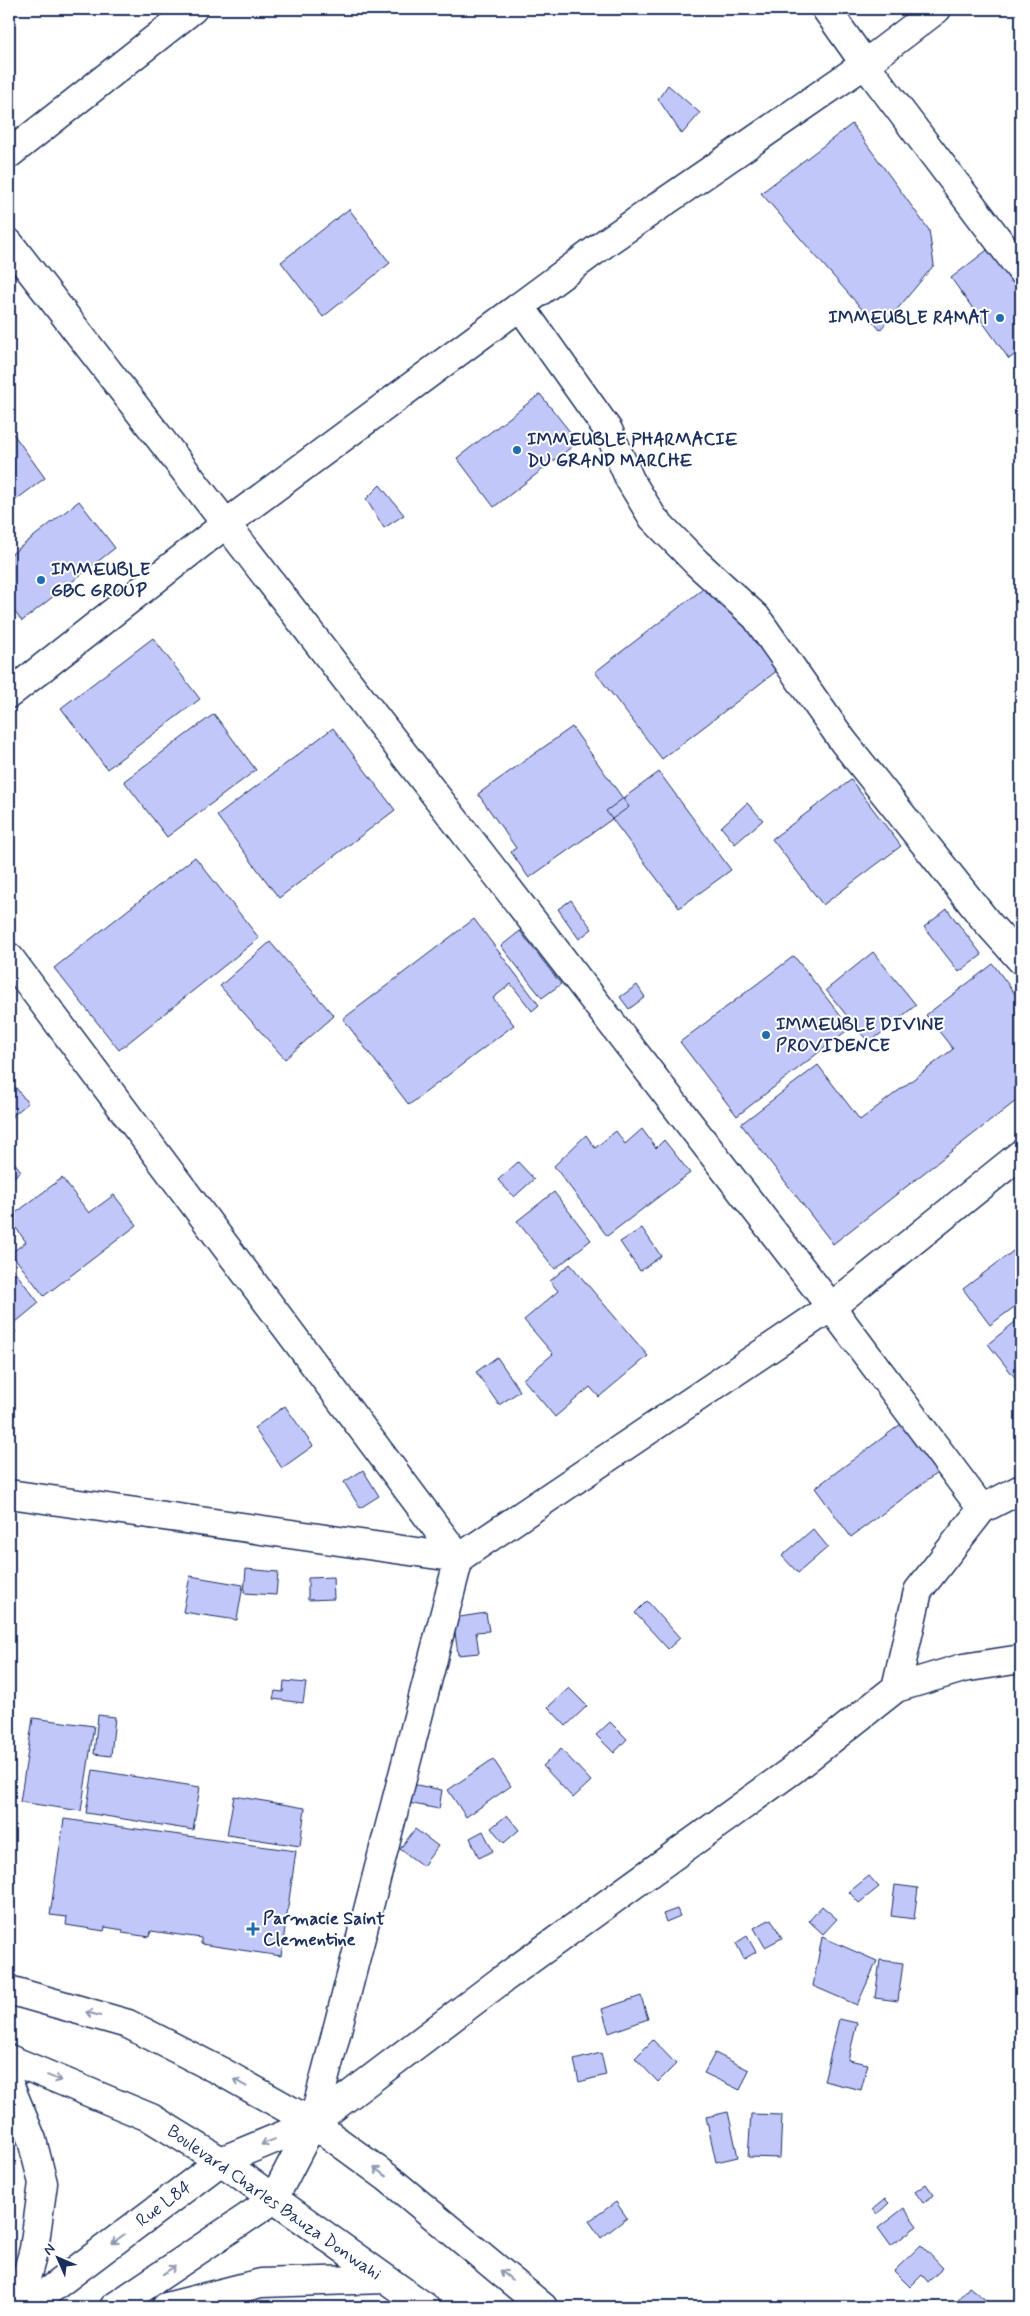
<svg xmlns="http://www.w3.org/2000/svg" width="1030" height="2316" font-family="Mynerve,sans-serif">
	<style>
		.building { fill: #c1c7f9; stroke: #1b2f5e }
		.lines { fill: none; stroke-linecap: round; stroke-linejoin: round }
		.minor-casing { stroke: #1b2f5e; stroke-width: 31 }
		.secondary-casing { stroke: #1b2f5e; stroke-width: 31 }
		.minor { stroke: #fff; stroke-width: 28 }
		.secondary { stroke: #fff; stroke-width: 28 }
		.oneway { stroke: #8d97ae }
		.poi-dot { fill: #1f6fb2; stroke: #fff; stroke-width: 2 }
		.labels { text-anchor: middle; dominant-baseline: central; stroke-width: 4; stroke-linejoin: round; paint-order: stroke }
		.poi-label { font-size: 18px; font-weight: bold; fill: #1b2f5e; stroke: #fff; text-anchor: start }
		.street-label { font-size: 18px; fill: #1b2f5e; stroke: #fff }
	</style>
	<rect width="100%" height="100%" fill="#fff"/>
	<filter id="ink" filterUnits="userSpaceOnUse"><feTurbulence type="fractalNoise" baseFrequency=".02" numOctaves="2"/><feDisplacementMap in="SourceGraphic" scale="10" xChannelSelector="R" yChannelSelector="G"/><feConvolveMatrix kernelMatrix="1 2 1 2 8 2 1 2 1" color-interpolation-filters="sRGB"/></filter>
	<g filter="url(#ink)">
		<path class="building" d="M668 85 700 113 682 134 658 99Z
			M852 124 929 230 934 265 880 330 761 193Z
			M349 209 390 263 323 317 281 262Z
			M991 247 1021 286V350L1009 359 951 278Z
			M540 394 578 442 494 507 457 458Z
			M9 428 45 478 9 505Z
			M380 485 404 515 384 528 366 499Z
			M79 501 115 548 22 621 9 605V556Z
			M712 582 778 670 662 759 595 672Z
			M153 638 200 699 107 769 61 708Z
			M214 714 256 770 167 837 124 781Z
			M572 727 629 807 529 878 511 852 516 848 478 794Z
			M333 728 395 810 279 898 217 816Z
			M659 772 731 870 679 908 606 811Z
			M851 780 901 846 823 905 772 839Z
			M747 803 763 820 735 844 721 827Z
			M195 857 259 938 119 1050 54 968Z
			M571 900 592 929 579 939 558 909Z
			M947 909 982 955 959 972 924 927Z
			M474 919 539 1005 532 1011 511 984 493 998 514 1025 409 1105 343 1019Z
			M520 931 561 984 542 998 501 946Z
			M270 942 334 1016 285 1059 220 986Z
			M873 952 916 1005 869 1043 826 990Z
			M794 956 850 1028 737 1116 680 1042Z
			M993 964 1021 1002V1097L833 1244 741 1124 818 1065 860 1120 953 1049 926 1015Z
			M637 985 645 997 629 1009 620 997Z
			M9 1079 28 1103 9 1119Z
			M642 1129 656 1148 664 1140 690 1173 607 1236 554 1166 586 1135 595 1148 616 1131 625 1144Z
			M9 1156 21 1171 9 1181Z
			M518 1162 534 1179 514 1197 498 1180Z
			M62 1178 89 1213 114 1195 137 1225 44 1296 11 1253 26 1242 9 1218Z
			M554 1192 591 1240 555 1269 517 1221Z
			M642 1228 661 1256 640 1271 620 1242Z
			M1021 1245V1302L990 1325 963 1289Z
			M9 1264 39 1303 11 1326 16 1332 9 1337Z
			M570 1264 648 1356 599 1397 590 1387 555 1417 523 1379 553 1354 524 1320 558 1291 550 1281Z
			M1021 1317V1385L988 1344Z
			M497 1357 520 1391 499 1405 476 1372Z
			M285 1406 313 1446 282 1468 254 1428Z
			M901 1424 937 1473 851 1537 815 1488Z
			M363 1470 379 1496 360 1508 344 1482Z
			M813 1529 828 1547 798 1573 782 1556Z
			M246 1569 278 1572 276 1595 244 1593Z
			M190 1576 243 1585 237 1620 183 1612Z
			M333 1577 334 1599 308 1600V1578Z
			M647 1601 680 1638 668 1649 635 1613Z
			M486 1613 489 1631 476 1632 479 1653 458 1655 453 1618Z
			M284 1681 306 1683 303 1703 273 1699 275 1691 283 1692Z
			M569 1688 587 1706 566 1726 548 1707Z
			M98 1715 115 1717 111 1756 94 1754Z
			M33 1718 94 1726 81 1811 20 1802Z
			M610 1722 627 1739 614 1753 596 1735Z
			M561 1749 591 1781 573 1798 543 1766Z
			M493 1759 511 1786 466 1817 448 1790Z
			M93 1770 200 1787 193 1830 86 1813Z
			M412 1784 442 1790 439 1809 408 1803Z
			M234 1796 305 1808 300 1846 227 1835Z
			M507 1815 519 1830 504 1843 491 1828Z
			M64 1819 296 1851 281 1956 201 1944V1938L151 1931 150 1937 122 1933 123 1930 105 1927 104 1931 66 1925 67 1917 50 1915Z
			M415 1829 438 1846 423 1866 400 1849Z
			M483 1831 493 1851 479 1858 470 1838Z
			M869 1876 879 1887 859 1903 849 1892Z
			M895 1885 918 1888 914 1919 891 1916Z
			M822 1906 837 1919 823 1934 809 1921Z
			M677 1909 680 1916 666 1922 663 1914Z
			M1021 1910V1924L1015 1915Z
			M771 1919 782 1938 765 1947 754 1928Z
			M747 1936 756 1952 744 1959 736 1943Z
			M822 1937 877 1961 857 2005 813 1986Z
			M880 1960 903 1963 898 2001 875 1998Z
			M641 1996 648 2019 609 2033 602 2009Z
			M839 2019 857 2023 848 2060 868 2064 861 2090 824 2081Z
			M653 2040 676 2064 658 2082 635 2058Z
			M601 2053 606 2075 579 2082 574 2060Z
			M715 2053 749 2070 740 2090 704 2073Z
			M728 2112 738 2157 716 2162 706 2117Z
			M751 2114 782 2115 780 2158 748 2157Z
			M926 2184 934 2195 923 2203 915 2192Z
			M885 2199 889 2203 877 2214 873 2209Z
			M616 2202 627 2218 601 2238 589 2221Z
			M904 2208 917 2226 891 2246 878 2228Z
			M921 2245 943 2268 928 2282 922 2275 910 2287 894 2271Z
			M969 2287 987 2301 983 2307H953Z
			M910 2299 917 2307H901Z"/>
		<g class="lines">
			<g class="minor-casing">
				<path id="minor" d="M826 9 865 64 1021 270
					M9 154 193 9
					M9 243 831 1307 982 1509
					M520 306 608 430 630 480 653 518 697 563 756 617 843 741 986 921 1021 960
					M9 694 227 523 608 241 865 64 937 9
					M9 957 459 1558
					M9 1494 459 1558
					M896 1688 963 1668 1021 1659
					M313 2123 459 1558 831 1307 1021 1154
					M313 2123 503 1979 791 1771 896 1688 918 1591 982 1509 1021 1489"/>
			</g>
			<g class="secondary-casing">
				<path id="secondary" d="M9 1990 128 2024 222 2072 313 2123 388 2178 543 2307
					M9 2059 151 2118 221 2161 425 2307
					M9 2084 32 2140 43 2183 34 2249 18 2307
					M27 2307 221 2161 313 2123
					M114 2307 273 2200 313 2123
					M166 2307 261 2283 385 2279"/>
			</g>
			<use href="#minor" class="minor"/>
			<use href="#secondary" class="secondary"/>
		</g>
		<defs><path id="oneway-shaft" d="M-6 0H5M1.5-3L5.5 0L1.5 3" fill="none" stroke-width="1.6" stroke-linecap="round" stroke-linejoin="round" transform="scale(1.25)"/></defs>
		<g class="oneway">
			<use href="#oneway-shaft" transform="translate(93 2014) rotate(-164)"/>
			<use href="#oneway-shaft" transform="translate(54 2078) rotate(22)"/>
			<use href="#oneway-shaft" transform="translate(240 2083) rotate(-151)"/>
			<use href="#oneway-shaft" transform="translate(268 2142) rotate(158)"/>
			<use href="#oneway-shaft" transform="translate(380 2172) rotate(-144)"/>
			<use href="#oneway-shaft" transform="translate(118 2239) rotate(143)"/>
			<use href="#oneway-shaft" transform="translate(169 2270) rotate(-34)"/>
			<use href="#oneway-shaft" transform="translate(506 2275) rotate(-140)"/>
		</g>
	</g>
	<g class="poi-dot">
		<circle cx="1000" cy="318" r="5"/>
		<circle cx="517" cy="450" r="5"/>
		<circle cx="41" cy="580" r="5"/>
		<circle cx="766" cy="1035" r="5"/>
		<path d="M250.5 1921.5h5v5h5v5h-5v5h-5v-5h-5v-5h5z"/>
	</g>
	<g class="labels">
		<g class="poi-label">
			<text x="990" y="318" text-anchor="end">IMMEUBLE RAMAT</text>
			<text x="527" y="440">IMMEUBLE PHARMACIE<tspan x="527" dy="21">DU GRAND MARCHE</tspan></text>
			<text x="51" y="570">IMMEUBLE<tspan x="51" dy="21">GBC GROUP</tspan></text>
			<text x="776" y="1025">IMMEUBLE DIVINE<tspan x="776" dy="21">PROVIDENCE</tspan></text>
			<text x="263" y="1919">Parmacie Saint<tspan x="263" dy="21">Clementine</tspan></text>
		</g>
		<g class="street-label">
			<text transform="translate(274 2203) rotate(35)">Boulevard Charles Bauza Donwahi</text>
			<text transform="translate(164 2204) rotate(-37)">Rue L84</text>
		</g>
	</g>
	<rect width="1030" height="2316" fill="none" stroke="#fff" stroke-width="30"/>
	<rect x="15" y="15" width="1000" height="2286" fill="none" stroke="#1b2f5e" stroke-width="2" filter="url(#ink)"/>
	<g transform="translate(58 2258) rotate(315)" stroke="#ffffff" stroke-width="4" paint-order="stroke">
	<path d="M0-4L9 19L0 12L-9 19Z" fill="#1b2f5e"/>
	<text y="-8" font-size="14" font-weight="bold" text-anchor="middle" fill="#1b2f5e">N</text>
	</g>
</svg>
